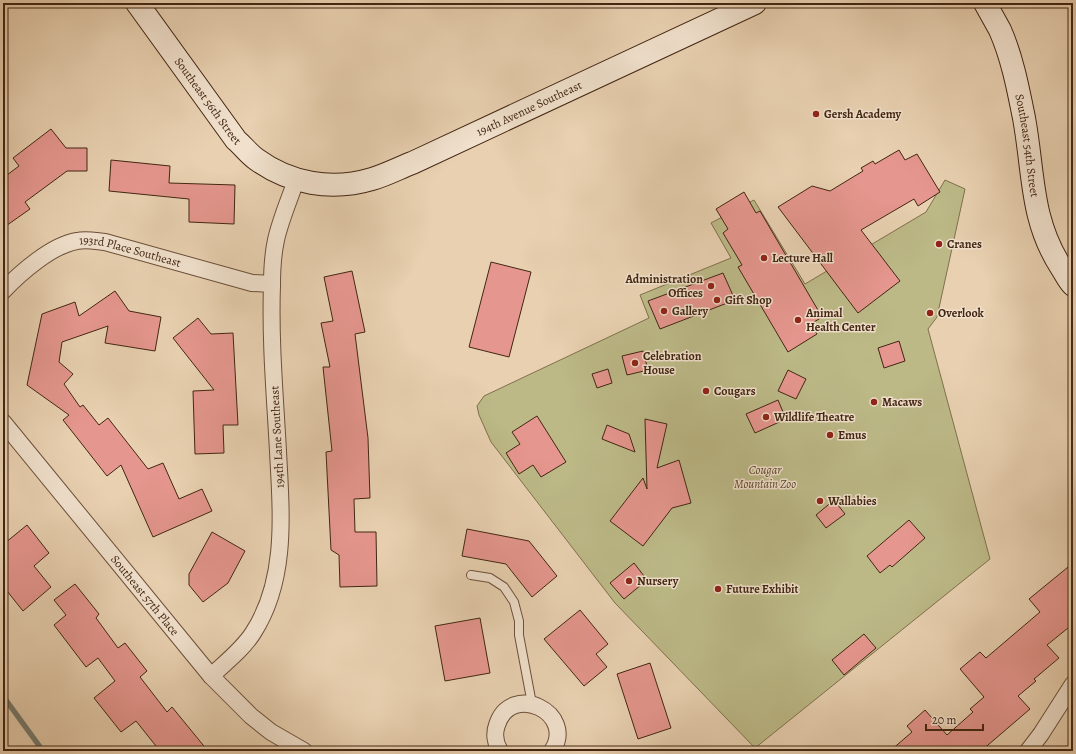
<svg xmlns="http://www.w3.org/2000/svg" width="1076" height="754" font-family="Alegreya,serif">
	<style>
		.green { fill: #bcb987; stroke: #7f704c }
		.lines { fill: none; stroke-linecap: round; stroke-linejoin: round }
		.stream { stroke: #767c71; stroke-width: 5.5 }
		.building { fill: #e5968e; stroke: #422612 }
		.lane-casing { stroke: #6c503a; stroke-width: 10 }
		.street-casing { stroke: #6c503a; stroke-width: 18 }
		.secondary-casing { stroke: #422612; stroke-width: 24 }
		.lane { stroke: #f0e0cc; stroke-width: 8 }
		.street { stroke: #f0e0cc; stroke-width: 16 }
		.secondary { stroke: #f0e0cc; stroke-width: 22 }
		.poi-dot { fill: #8f2418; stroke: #f0e0cc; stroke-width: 1.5 }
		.labels { text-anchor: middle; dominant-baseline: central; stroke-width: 3; stroke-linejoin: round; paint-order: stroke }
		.street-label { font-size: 12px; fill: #422612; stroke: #f0e0cc }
		.poi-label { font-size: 12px; font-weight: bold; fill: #422612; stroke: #f0e0cc; text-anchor: start }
		.park-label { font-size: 12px; font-style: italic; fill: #5a4329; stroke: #f0e0cc }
	</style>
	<rect width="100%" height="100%" fill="#e8d0b0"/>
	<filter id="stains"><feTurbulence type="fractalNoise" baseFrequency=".005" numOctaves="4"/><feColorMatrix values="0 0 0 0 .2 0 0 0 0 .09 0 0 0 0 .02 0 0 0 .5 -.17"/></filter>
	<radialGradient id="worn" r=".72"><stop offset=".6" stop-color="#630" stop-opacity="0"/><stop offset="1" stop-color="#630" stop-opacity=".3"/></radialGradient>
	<path class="green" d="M945 180 965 189 937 317 928 329 990 559 755 748 615 603 491 442 479 415 477 406 484 396 649 318 640 295 731 258 711 223 754 200 805 284 926 212Z"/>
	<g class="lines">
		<path class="stream" d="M3 696 43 751"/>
	</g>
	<path class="building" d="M51 129 66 148H87V171H67L25 202 30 209 3 228V178L19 166 13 158Z
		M899 150 905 160 917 154 940 192 918 206 914 199 861 230 900 281 858 313 778 207 812 186 830 191 863 171 861 168 873 161 875 164Z
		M111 160 170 166 169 183 235 185 234 224 189 222V199L109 191Z
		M744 192 756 213 760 211 822 317 811 324 817 334 788 352 738 267 742 265 723 233 728 229 716 209Z
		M491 262 531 272 509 357 469 347Z
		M352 271 365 332 355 334 368 438 370 498 354 499 355 532H376L377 586 340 587 339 555 331 550 326 452 332 451 323 367H330L321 323 333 321 324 277Z
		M723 273 735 300 660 329 648 301Z
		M115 291 129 311 161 317 155 351 105 343 108 326 62 342 59 362 73 374 64 384 80 407 83 405 99 425 108 418 148 469 163 463 179 499 202 489 212 511 153 537 121 465 107 476 63 420 69 415 27 385 42 314 75 302 79 316Z
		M198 318 211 334 233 333 238 425H223L224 453 195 454 193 391 214 390 173 338Z
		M899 341 905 361 884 368 878 348Z
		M643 351 648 370 627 375 622 356Z
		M608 369 612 383 597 388 592 374Z
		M788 370 806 379 796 399 778 391Z
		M778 400 786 419 755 433 746 414Z
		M537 416 566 462 541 477 533 465 519 474 506 453 520 444 512 432Z
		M645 419 667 424 657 468 679 460 691 503 672 508 643 546 610 521 643 478 647 489Z
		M607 425 629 434 635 452 602 439Z
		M834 500 845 514 826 528 816 515Z
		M909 520 925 538 892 567 890 565 880 573 867 556Z
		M27 525 49 553 34 566 51 587 23 611 3 586V546L5 543Z
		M467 529 529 541 557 576 532 597 506 564 462 556Z
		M212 532 245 551 228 583 203 602 189 585V574Z
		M634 563 647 580 624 599 610 583Z
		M1073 563V624L1047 645 1059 658 1034 679 1036 681 1018 696 1030 709 981 751H890L912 732 907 726 925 710 947 735 973 712 970 709 984 697 960 669 980 652 986 658 1040 612 1029 599Z
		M75 584 99 614 96 618 118 648 125 643 147 671 140 677 167 712 172 707 208 751H160L136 721 121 732 94 698 115 681 98 658 86 667 54 625 66 615 54 600Z
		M580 610 608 644 596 654 607 667 584 686 544 639Z
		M480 618 490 673 445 681 435 626Z
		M864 634 876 648 844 675 832 660Z
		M650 663 671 728 638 739 617 674Z"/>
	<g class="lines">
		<g class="lane-casing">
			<path id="lane" d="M471 575 490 578 504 587 514 602 519 621V635L532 704"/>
		</g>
		<g class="street-casing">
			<g id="street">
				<path id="s1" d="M3 291C20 273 52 245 77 241 86 239 95 241 105 242L252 283 272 284"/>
				<path id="s2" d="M3 422 211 676 251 716 271 732 304 751"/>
				<path d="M211 676C226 662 242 650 253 633 288 579 281 512 278 451 275 396 270 340 272 285 272 270 273 254 276 240 280 221 290 198 296 180"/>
				<path d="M500 751C495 743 494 733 497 725 511 681 577 713 552 751"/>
				<path d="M1028 751 1041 734 1073 684"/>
			</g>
		</g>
		<g class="secondary-casing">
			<g id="secondary">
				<path id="s3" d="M137 3 236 140C243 146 249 154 256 159 290 184 332 191 372 179 386 175 399 168 412 163L755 3"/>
				<path id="s4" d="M985 3C990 12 995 21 1000 30 1012 57 1018 88 1024 118 1034 172 1030 219 1061 267 1065 273 1068 280 1073 285"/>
			</g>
		</g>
		<use href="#lane" class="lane"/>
		<use href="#street" class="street"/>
		<use href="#secondary" class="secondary"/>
	</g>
	<g class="poi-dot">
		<circle cx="816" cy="114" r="4"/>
		<circle cx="939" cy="244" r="4"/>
		<circle cx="764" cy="258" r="4"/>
		<circle cx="711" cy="286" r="4"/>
		<circle cx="717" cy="300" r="4"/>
		<circle cx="664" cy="311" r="4"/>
		<circle cx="930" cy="313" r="4"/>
		<circle cx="798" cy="320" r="4"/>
		<circle cx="635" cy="363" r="4"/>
		<circle cx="706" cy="391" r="4"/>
		<circle cx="874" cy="402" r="4"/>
		<circle cx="766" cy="417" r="4"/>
		<circle cx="830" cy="435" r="4"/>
		<circle cx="820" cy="501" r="4"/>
		<circle cx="629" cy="581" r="4"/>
		<circle cx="718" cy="589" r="4"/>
	</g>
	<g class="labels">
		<g class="street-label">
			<text stroke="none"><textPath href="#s3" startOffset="121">Southeast 56th Street</textPath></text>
			<text stroke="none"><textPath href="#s3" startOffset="491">194th Avenue Southeast</textPath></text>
			<text stroke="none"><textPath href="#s4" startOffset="150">Southeast 54th Street</textPath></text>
			<text stroke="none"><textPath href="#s1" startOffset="145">193rd Place Southeast</textPath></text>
			<text transform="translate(277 437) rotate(-93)">194th Lane Southeast</text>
			<text stroke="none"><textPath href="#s2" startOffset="224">Southeast 57th Place</textPath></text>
		</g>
		<g class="poi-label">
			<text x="824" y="114">Gersh Academy</text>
			<text x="947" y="244">Cranes</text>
			<text x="772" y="258">Lecture Hall</text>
			<text x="703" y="279" text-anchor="end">Administration<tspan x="703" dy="14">Offices</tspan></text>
			<text x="725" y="300">Gift Shop</text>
			<text x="672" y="311">Gallery</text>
			<text x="806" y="313">Animal<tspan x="806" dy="14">Health Center</tspan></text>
			<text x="938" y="313">Overlook</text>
			<text x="643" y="356">Celebration<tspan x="643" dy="14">House</tspan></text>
			<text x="714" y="391">Cougars</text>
			<text x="882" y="402">Macaws</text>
			<text x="774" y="417">Wildlife Theatre</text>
			<text x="838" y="435">Emus</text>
			<text x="828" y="501">Wallabies</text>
			<text x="637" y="581">Nursery</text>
			<text x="726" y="589">Future Exhibit</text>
		</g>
		<g class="park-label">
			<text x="765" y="470">Cougar<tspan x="765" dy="14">Mountain Zoo</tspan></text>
		</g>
	</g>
	<rect width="1076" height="754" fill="none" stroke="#e8d0b0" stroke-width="16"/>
	<rect x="4" y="4" width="1068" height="746" fill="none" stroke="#422612" stroke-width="2"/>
	<rect x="8" y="8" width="1060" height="738" fill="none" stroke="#422612"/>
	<path d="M926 724v6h57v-6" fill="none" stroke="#422612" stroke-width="2"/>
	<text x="932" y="724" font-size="12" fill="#422612" stroke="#f0e0cc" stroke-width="3" paint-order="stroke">20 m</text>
	<rect width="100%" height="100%" filter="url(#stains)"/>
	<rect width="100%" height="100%" fill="url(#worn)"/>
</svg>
